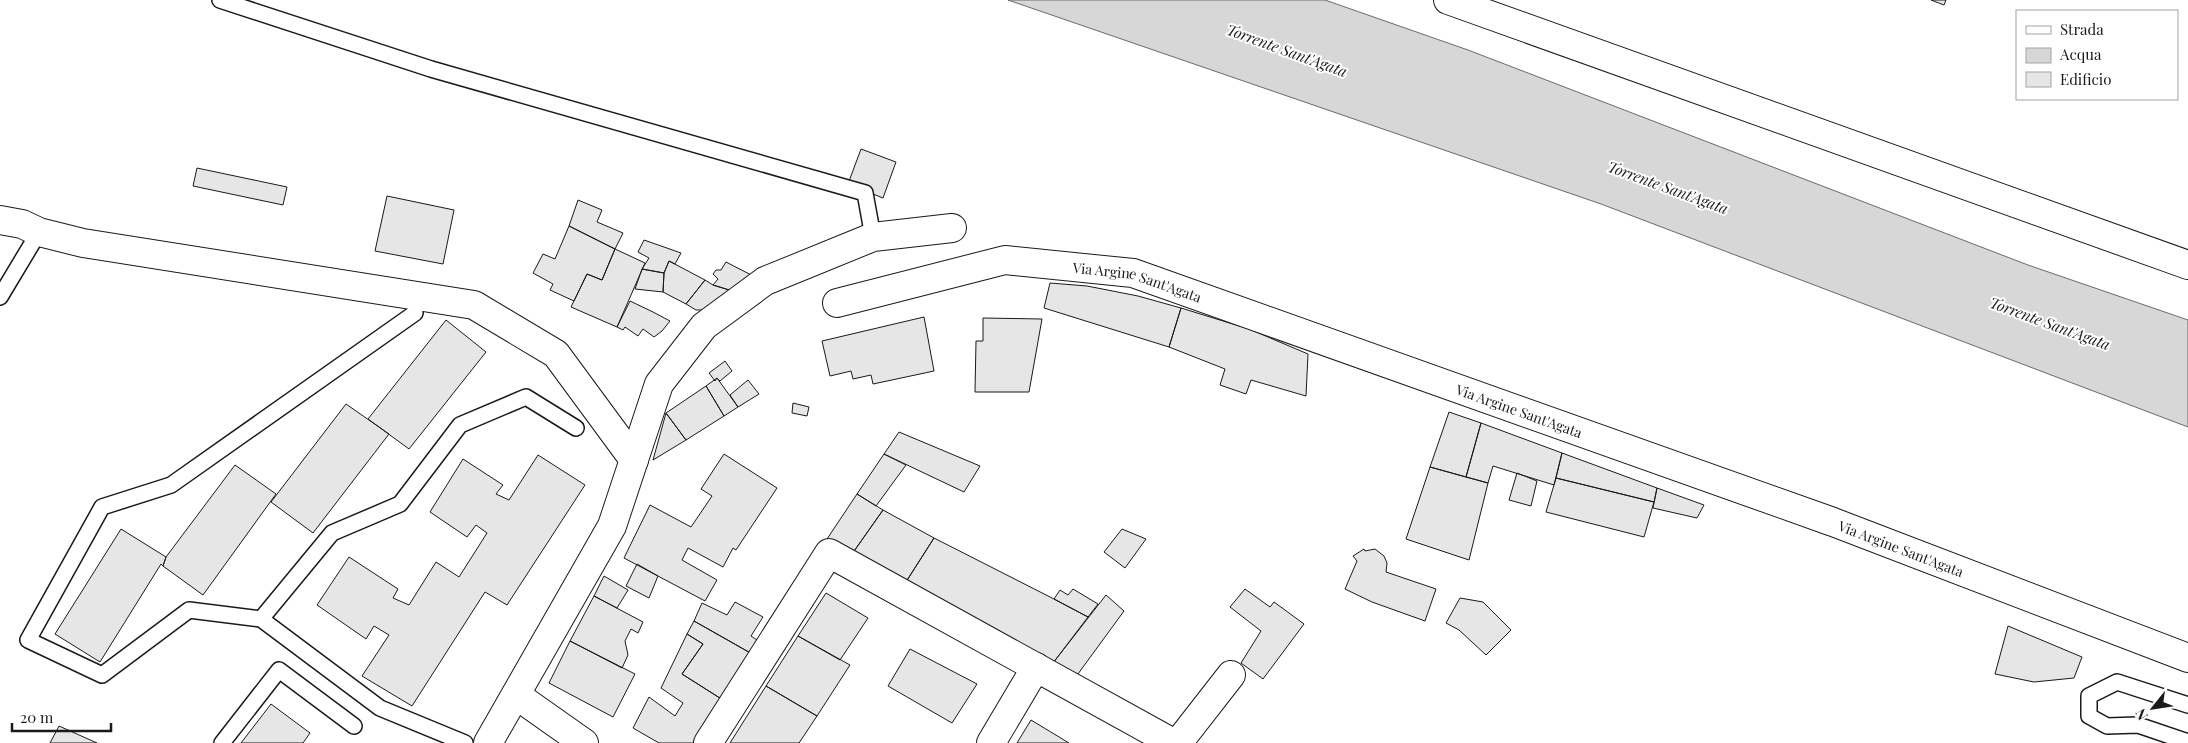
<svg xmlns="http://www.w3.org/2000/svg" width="2188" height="743" font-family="'Playfair Display',serif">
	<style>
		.water { fill: #d7d7d7; stroke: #6a6a6a }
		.building { fill: #e6e6e6; stroke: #1a1a1a }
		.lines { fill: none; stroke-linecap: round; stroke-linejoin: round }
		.lane-casing { stroke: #1a1a1a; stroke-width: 18 }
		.street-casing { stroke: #1a1a1a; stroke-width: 30 }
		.lane { stroke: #fff; stroke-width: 15 }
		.street { stroke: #fff; stroke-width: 28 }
		.labels { text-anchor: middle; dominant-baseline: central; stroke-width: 4; stroke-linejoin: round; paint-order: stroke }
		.street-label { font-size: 14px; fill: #1a1a1a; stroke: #fff }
		.water-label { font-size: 15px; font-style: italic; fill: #1a1a1a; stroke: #fff }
	</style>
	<rect width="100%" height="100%" fill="#fff"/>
	<path class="water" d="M1008 0H1325L1468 50 2028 265 2188 320V427L1601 204Z"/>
	<path class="building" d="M1931 0H1946L1944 5Z
		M861 149 896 162 883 198 848 184Z
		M197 168 287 187 283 205 193 186Z
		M387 196 454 210 443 264 375 251Z
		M578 200 602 210 597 222 623 233 615 249 569 226Z
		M569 226 615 249 602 280 587 274 574 301 550 290 553 284 533 273 543 254 555 259Z
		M644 240 681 253 675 264 669 261 664 273 642 269 649 258 638 252Z
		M615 249 645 263 617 327 571 307 587 274 602 280Z
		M669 261 705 280 686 304 663 292 664 273Z
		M726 262 759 279 739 293 713 285 718 279 713 274 716 270H721Z
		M642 269 664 273 663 292 635 289Z
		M705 280 713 285 739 293 717 310H696L686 304Z
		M1050 283 1087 286 1138 296 1181 308 1169 347 1044 308Z
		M630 301 653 312 670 321 662 331 654 337 643 329 638 336 625 327 623 330 617 327Z
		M1181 308 1249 329 1308 354 1306 396 1251 380 1246 394 1220 385 1225 369 1169 347Z
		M924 317 934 371 873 384 871 375 853 379 851 371 830 376 822 341Z
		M983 318 1042 319 1029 392H975L976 341H983Z
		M446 320 486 352 409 449 368 419Z
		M725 361 732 371 720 381 717 378 715 381 709 373Z
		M717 378 738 407 724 416 706 386Z
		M748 380 759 394 738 407 730 395Z
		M706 386 724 416 686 440 666 413Z
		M793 403 809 407 807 416 792 413Z
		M346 404 389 434 313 533 271 502Z
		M1449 412 1481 423 1466 477 1430 467Z
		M666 413 686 440 653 460Z
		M1481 423 1562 453 1554 485 1493 466 1488 483 1466 477Z
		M899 432 980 466 964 492 884 454Z
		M1562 453 1657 488 1654 502 1556 478Z
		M724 454 777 488 736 550 733 548 723 567 688 548 682 560 717 580 705 601 624 558 650 505 691 527 712 496 701 489Z
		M884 454 906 465 876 506 857 494Z
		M538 455 585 485 507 605 485 592 412 706 362 676 389 635 374 626 366 639 317 605 349 557 398 589 393 598 409 605 436 562 459 577 487 533 476 525 467 537 430 512 463 459 503 485 496 494 509 500Z
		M235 465 276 494 203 595 163 566 166 557Z
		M1430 467 1488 483 1469 560 1406 539Z
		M1517 473 1537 481 1531 506 1509 500Z
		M1556 478 1654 502 1644 537 1546 512Z
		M1657 488 1704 505 1697 518 1653 508Z
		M857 494 883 510 852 554 827 539Z
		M883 510 934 538 904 585 852 554Z
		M121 529 166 557 163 566 161 564 100 662 55 634Z
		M1122 529 1146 539 1125 568 1104 552Z
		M934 538 1054 599 1088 617 1053 663 904 585Z
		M1364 549 1365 551 1375 549 1384 556 1387 563 1386 572 1436 589 1425 621 1372 602 1345 589 1357 561 1353 556Z
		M637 564 658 576 649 598 626 586Z
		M604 576 628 590 617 608 594 596Z
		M1073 589 1098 604 1088 617 1054 599 1060 590 1068 595Z
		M1245 589 1270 607 1274 602 1304 624 1263 679 1241 663 1261 631 1230 607Z
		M826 593 868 618 840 660 798 636Z
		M1106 595 1124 611 1075 678 1053 663Z
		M594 596 643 622 638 633 631 629 625 641 628 655 622 668 570 641Z
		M1460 598 1483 602 1511 630 1486 655 1459 630 1446 623Z
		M735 602 763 617 751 636 760 642 754 655 694 621 702 603 727 615Z
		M694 621 754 655 723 700 682 674 703 644 687 634Z
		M2008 626 2082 657 2074 678 2034 682 1995 674Z
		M687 634 703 644 682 674 723 700 693 743H659L633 728 649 697 675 716 683 703 661 688Z
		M798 636 850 665 817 716 766 686Z
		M570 641 635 674 613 717 549 683Z
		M910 649 977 684 952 723 888 686Z
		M766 686 817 716 799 743H730Z
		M271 704 310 733 303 743H241Z
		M1031 720 1069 743H1017Z
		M59 726 97 743H50Z"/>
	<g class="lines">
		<g class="lane-casing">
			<path id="lane" d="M220 0 431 69 865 193 873 237
				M0 297 39 232
				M415 313 171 485 102 507 28 640 102 675 189 610 261 619 380 708 465 743
				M261 619 332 533 400 504 460 425 526 397 576 428
				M2188 705 2117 682 2089 696V716L2107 726 2138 725 2188 742
				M222 743 279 670 354 726"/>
		</g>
		<g class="street-casing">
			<g id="street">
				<path d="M1448 0 2188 265"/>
				<path d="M0 220 22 224 39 232 83 243 474 305 556 354 634 460"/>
				<path id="s1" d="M837 303 1005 260 1133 273 1833 522 2188 658"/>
				<path d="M516 695 584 743"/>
				<path d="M488 743 612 526 659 384 704 326 765 281 873 237 952 228"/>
				<path d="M708 743 829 553 1173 743"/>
				<path d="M991 743 1036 667"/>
				<path d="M1178 743 1231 675"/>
			</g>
		</g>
		<use href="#lane" class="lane"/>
		<use href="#street" class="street"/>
	</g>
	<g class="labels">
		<g class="street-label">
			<text stroke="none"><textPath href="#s1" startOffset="308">Via Argine Sant'Agata</textPath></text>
			<text stroke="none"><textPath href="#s1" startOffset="712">Via Argine Sant'Agata</textPath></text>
			<text stroke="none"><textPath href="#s1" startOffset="1118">Via Argine Sant'Agata</textPath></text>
		</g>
		<g class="water-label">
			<text transform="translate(1287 50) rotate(20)">Torrente Sant'Agata</text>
			<text transform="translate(1668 187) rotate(20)">Torrente Sant'Agata</text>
			<text transform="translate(2050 323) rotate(20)">Torrente Sant'Agata</text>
		</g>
	</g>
	<rect x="2016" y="10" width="162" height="90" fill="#ffffff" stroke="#a3a3a3"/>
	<rect x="2026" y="26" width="25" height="8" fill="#ffffff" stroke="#a3a3a3"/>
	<text x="2060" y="35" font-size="15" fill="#1a1a1a">Strada</text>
	<rect x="2026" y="48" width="25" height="15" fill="#d7d7d7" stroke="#a3a3a3"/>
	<text x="2060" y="60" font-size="15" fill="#1a1a1a">Acqua</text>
	<rect x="2026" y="72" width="25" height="15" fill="#e6e6e6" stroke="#a3a3a3"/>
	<text x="2060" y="85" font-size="15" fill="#1a1a1a">Edificio</text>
	<g transform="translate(2153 708) rotate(240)" stroke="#ffffff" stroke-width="4" paint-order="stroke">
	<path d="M0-4L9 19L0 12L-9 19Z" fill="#1a1a1a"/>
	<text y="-8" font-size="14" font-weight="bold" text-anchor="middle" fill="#1a1a1a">N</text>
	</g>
	<path d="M12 723v8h99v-8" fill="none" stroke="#1a1a1a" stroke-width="2.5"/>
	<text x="20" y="723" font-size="15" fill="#1a1a1a" stroke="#ffffff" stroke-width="4" paint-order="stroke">20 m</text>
</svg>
